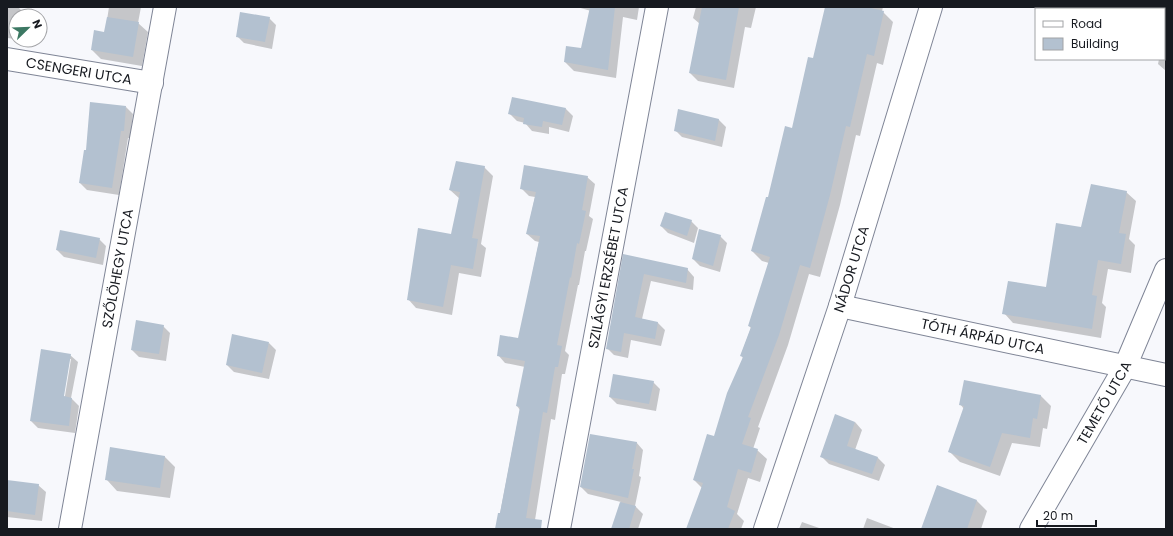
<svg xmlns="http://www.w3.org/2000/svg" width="1173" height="536" font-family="Poppins,sans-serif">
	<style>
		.shadow { fill: #0003; fill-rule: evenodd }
		.building { fill: #b3c1d0 }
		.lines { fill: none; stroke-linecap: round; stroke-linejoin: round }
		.minor-casing { stroke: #7f8596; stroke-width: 24 }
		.minor { stroke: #fff; stroke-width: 22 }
		.labels { text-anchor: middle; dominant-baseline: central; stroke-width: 4; stroke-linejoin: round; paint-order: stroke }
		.street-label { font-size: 14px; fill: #171a20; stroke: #fff }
	</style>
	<rect width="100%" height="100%" fill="#f7f8fc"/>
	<path class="shadow" d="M7 7H18L21 10 20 16H16V39L7 38Z
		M109 7H141L138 23 148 32 142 66 101 59 92 50 105 33Z
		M577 7H639L637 20 623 17 616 78 574 71 565 62 582 49 591 11Z
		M696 7H756L751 28 745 27 734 88 698 81 690 73 700 24 693 18Z
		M826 7H883L882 11 893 22 883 65 877 63 860 136 856 135 840 205 820 277 809 274 788 345 758 427 760 428 753 449 757 450 767 459 760 482 748 478 737 514 744 521 741 529H687L702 488 694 480 715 437 743 358 741 355 751 328 749 326 769 263 762 261 752 251 793 129 814 60Z
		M269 18 276 25 272 49 244 43 237 36Z
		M1166 19V71L1158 64 1159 59H1164V30Z
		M126 107 133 114 130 138H128L119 195 87 190 80 183 86 151Z
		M566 109 573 116 569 132 549 127V134L532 131 525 123 517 121 510 114Z
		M679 111 719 120 726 127 722 147 682 137 675 130Z
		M484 167 493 176 481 244 486 248 481 277 459 273 452 315 416 308 408 299 452 235 460 199 450 190Z
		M587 177 595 184 589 216 593 219 586 251H585L579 285H578L565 351 569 355 565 374H562L555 420 551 419 535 520 542 529H497L520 410 517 406 525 367 505 363 498 355 519 339 539 242 535 241 527 234 535 197 529 196 521 188Z
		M1126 192 1136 201 1129 239 1135 245 1131 273 1108 269 1102 303 1106 307 1101 338 1013 323 1004 313 1046 288 1082 228Z
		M691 221 698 228 694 243 668 233 661 226Z
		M720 236 727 243 720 272 700 266 693 259Z
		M99 239 106 246 103 265 64 257 57 250Z
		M624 255 687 269 694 277 693 290 651 281 642 319 658 323 665 330 661 346 631 340 628 358 614 355 607 348Z
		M163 326 170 333 166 361 139 357 132 350Z
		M269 343 276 350 269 379 234 372 227 365Z
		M70 355 78 362 71 398 79 406 75 433 38 428 31 421ZM69 359H71L64 402 62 401Z
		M653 382 660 389 656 411 617 404 610 397Z
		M1041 396 1051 406 1047 429 1043 428 1040 447 1012 443 1000 476 960 462 949 451 964 409 960 404Z
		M855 422 862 430 855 450 878 458 885 465 879 481 829 464 822 457Z
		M636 442 643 450 639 476 641 477 635 506 643 514 638 529H612L621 502 588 494 581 487Z
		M164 456 175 467 170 498 117 491 107 480Z
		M7 481 38 485 46 492 42 521 7 517Z
		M938 487 977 501 987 511 981 529H923Z
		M867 518 896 529H863Z
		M802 522 822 529H799Z"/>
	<path class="building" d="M590 7H615L608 70 564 62 566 46 581 48Z
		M702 7H739L726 80 689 73Z
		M825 7H866L884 11 874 56 867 54 850 127 846 126 830 195 810 268 800 265 779 335 748 417 751 418 742 444 758 449 751 473 738 469 727 507 735 511 728 529H686L703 483 693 480 707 434 714 436 727 393 743 357 740 356 751 327 748 326 770 257 751 251 766 197H768L785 126 792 128 808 57 813 58Z
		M240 12 270 17 265 42 236 37Z
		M107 17 139 22 133 57 91 50 94 30 104 32Z
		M512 97 566 108 562 125 543 121 542 127 523 124 524 118 508 114Z
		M90 102 126 106 124 131H121L112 188 79 183 84 150H86Z
		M678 109 719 119 715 141 674 131Z
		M456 161 485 166 472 238 478 239 473 269 451 265 443 307 407 300 418 228 451 234 460 192 449 190Z
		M524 165 588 176 582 210 586 211 579 244 577 243 571 278 570 277 557 345 562 346 558 367H555L547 413 543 412 526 518 542 520 541 529H495L498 513H500L520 407 516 406 525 361 497 356 500 335 518 338 540 236 526 234 536 192 520 189Z
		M1091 184 1127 191 1119 233 1126 234 1121 264 1098 260 1092 295 1097 296 1092 329 1002 314 1008 281 1046 287 1056 223 1081 227Z
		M665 212 692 220 687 236 660 226Z
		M699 229 721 235 713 266 692 259Z
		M60 230 100 238 96 258 56 250Z
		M623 254 688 268 686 283 644 274 635 317 658 322 655 339 624 333 621 352 606 349Z
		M136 320 164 325 159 354 131 350Z
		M232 334 269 342 262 373 226 365Z
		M41 349 71 354 64 396 72 398 69 426 30 421Z
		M613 374 654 381 649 404 609 397Z
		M964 380 1041 395 1037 419 1033 418 1030 438 1002 433 990 467 948 452 964 406 959 405Z
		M835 414 855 422 847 446 878 457 872 474 820 457Z
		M590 434 637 442 632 469H634L628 498 580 487Z
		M110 447 165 456 160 488 105 480Z
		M7 480 39 484 35 515 7 511Z
		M937 485 977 500 967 529H921Z
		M620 502 636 506 629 529H611Z"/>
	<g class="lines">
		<g class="minor-casing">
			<g id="minor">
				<path id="s1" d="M7 59 152 83"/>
				<path id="s2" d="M840 306 1166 375"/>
				<path id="s3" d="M70 529 165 7"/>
				<path id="s4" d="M559 529 657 7"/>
				<path id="s5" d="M765 529 840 306 931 7"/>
				<path id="s6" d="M1031 529 1125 367 1166 270"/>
			</g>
		</g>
		<use href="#minor" class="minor"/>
	</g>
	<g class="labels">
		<g class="street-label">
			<text stroke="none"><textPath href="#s1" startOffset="73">CSENGERI UTCA</textPath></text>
			<text stroke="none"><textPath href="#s3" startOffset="265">SZŐLÖHEGY UTCA</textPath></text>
			<text stroke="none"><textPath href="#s4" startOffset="266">SZILÁGYI ERZSÉBET UTCA</textPath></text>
			<text stroke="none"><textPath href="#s5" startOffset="274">NÁDOR UTCA</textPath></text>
			<text stroke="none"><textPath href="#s2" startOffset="146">TÓTH ÁRPÁD UTCA</textPath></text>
			<text stroke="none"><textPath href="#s6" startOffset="146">TEMETŐ UTCA</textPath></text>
		</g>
	</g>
	<rect width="1173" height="536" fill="none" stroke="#171a20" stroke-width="16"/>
	<rect x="1035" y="8" width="130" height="52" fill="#ffffff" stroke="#a2a3a6"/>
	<rect x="1043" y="21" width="20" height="6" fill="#ffffff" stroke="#a2a3a6"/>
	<text x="1071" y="28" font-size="12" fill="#171a20">Road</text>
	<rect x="1043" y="38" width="20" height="12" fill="#b3c1d0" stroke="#a2a3a6"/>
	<text x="1071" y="48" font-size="12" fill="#171a20">Building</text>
	<g transform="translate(28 28) rotate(67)"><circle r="19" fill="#ffffff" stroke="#a2a3a6"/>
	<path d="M0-3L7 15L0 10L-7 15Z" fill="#3c7863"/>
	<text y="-6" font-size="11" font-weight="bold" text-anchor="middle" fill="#171a20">N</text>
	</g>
	<path d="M1037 520v6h59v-6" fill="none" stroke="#171a20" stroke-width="2"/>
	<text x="1043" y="520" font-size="12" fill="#171a20" stroke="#ffffff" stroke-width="3" paint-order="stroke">20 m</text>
</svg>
